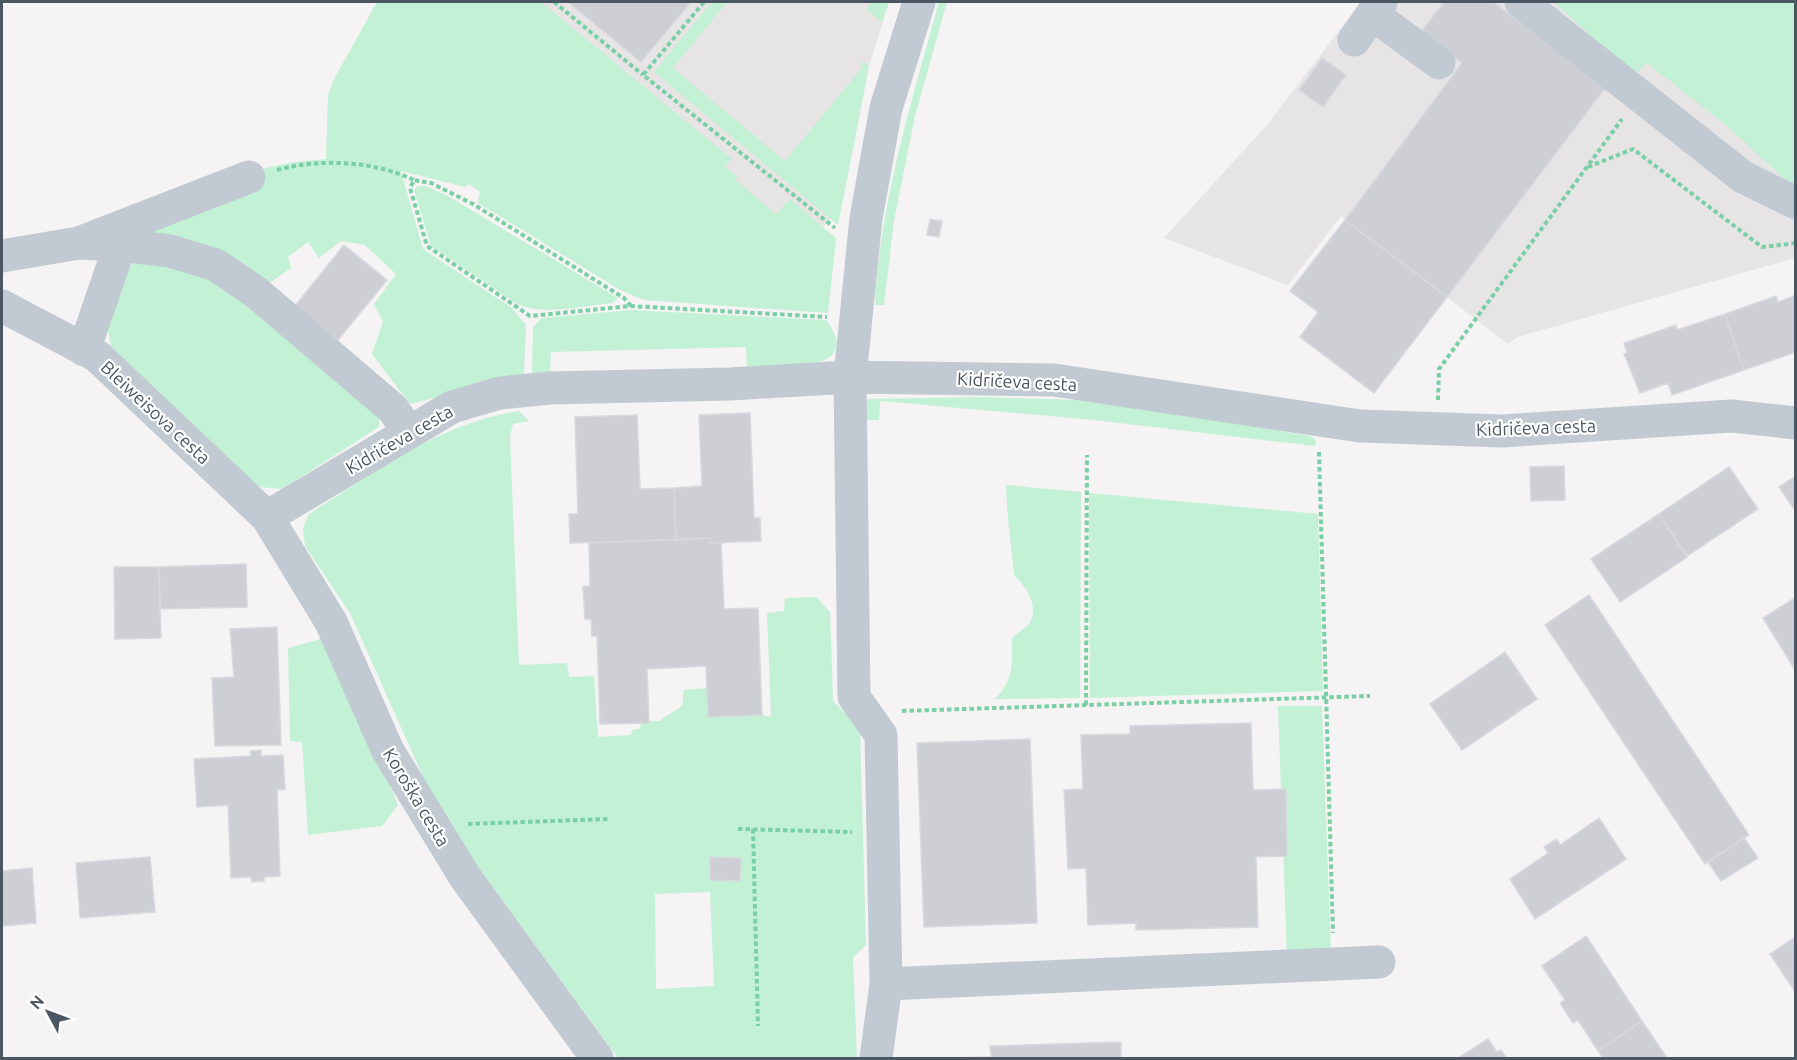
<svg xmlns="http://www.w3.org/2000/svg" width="1797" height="1060" font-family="Ubuntu,sans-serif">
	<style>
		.education { fill: #e6e4e5 }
		.green { fill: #c3f1d5; fill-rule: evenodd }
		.building { fill: #cdcfd5; stroke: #d7d9de; stroke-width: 1.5 }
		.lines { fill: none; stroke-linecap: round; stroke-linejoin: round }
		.path { stroke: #7ad0a6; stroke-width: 4; stroke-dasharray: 4.5 3; stroke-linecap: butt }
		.minor { stroke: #c1cad2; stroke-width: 33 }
		.labels { text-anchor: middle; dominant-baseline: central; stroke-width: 4.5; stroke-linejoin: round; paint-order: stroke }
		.street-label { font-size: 18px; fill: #4a5661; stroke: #fff }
	</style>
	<rect width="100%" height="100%" fill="#f5f3f3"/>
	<path class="education" d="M381 2H889L869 66 842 205 789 268Z
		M1361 2H1795V258L1517 337 1508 344 1341 216 1288 285 1164 238 1267 125Z"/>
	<path class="green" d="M377 2H541L732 159 725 166 737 177 735 180 776 214 790 199 836 238 828 313 644 300 622 291 478 203 480 192 469 184 465 187 401 171 423 249 512 308 526 325 524 375 410 404 372 354 383 322 374 304 396 274 365 245 341 241 319 258 308 242 288 257 291 268 261 289 150 241 147 223 226 177 294 162 326 159 328 95 334 79Z
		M712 2H727L673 68 785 161 861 69 863 61 869 66 838 225 654 72Z
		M871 2H889L882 22 866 9Z
		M939 2H947L915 116 894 221 884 305H875C879 207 913 96 939 2Z
		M1554 2H1795V189L1727 126 1647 63 1637 73 1591 36Z
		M418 186H426L448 196 618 298 612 303C582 306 545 316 517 304L431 246 414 190Z
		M135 258 226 279 379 417V427L282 489 260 487 246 478 112 351 107 326 121 268Z
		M630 310 826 320C867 374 776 368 747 370L746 347 551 352 550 374 532 375 533 327 542 318Z
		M980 397 1077 400 1174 413 1310 436 1316 440 1315 446 1094 420 880 401 879 420H868C862 412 863 406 869 399Z
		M519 411 529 421 513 424 510 436 519 665 567 663 569 677 594 676 598 737 631 735 632 730 639 729 643 721H659L682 706 684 690 707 688 708 717 762 715 771 717 767 613 784 611 785 598 816 597 830 612 833 701 860 728 866 945 853 957 857 1058H618L467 852 433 799 350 613 305 546 303 528 309 514C376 472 439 423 519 411ZM710 857 741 858 740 881 710 880ZM710 892 714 986 656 989 655 894Z
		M1006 485 1081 492 1080 698 995 699C1014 681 1012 663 1012 638 1017 633 1027 628 1030 622 1039 604 1026 587 1014 575 1011 544 1007 516 1006 485Z
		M1089 493 1318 514 1323 691 1090 698Z
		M328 637 398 805 382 826 308 835 302 742 290 741 288 648Z
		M1278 706H1322L1331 956H1287Z"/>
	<path class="building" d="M568 2H691L641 62Z
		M1444 2H1493L1606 87 1447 297 1345 220 1462 63 1421 32Z
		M1322 58 1346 75 1323 107 1299 90Z
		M930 219 942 221 939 237 927 235Z
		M1345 220 1447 297 1374 393 1300 337 1318 312 1290 291Z
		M344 245 387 280 338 340 295 306Z
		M1796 295V352L1744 370 1725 314 1776 296 1778 302Z
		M1725 314 1744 370 1672 395 1668 383 1640 393 1624 354 1627 353 1624 343 1676 325 1677 330Z
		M750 413 754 518H760L761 541 710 543V538L676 540 674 488 702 486 699 415Z
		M637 415 640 489 674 488 676 540 570 543 569 514H578L575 417Z
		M1564 466 1565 500 1531 501 1530 467Z
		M1729 467 1758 509 1687 556 1659 514Z
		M1796 476V512L1779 487Z
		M1659 514 1687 557 1620 602 1591 559Z
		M710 538V543L721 542 724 609 758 608 762 715 708 717 706 666 647 669 649 723 600 724 597 636H592L591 619H585L583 586H590L589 543Z
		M246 564 247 607 160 609 159 567Z
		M114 567H159L161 638 115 639Z
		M1589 595 1749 835 1705 864 1545 625Z
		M1796 597V667L1794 668 1763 618Z
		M277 627 281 745 215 746 212 678 234 677 230 629Z
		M1505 652 1537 699 1462 750 1430 704Z
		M1251 723 1253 790 1286 789 1287 856 1256 857 1258 927 1136 930V923L1088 925 1086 868 1068 869 1064 790 1083 789 1081 735 1130 734V726Z
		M1030 739 1037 923 924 927 917 743Z
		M261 750V756L283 755 285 789 277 790 280 876 264 877V881L252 882 251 877 231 878 228 805 197 807 194 759 251 756 250 751Z
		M1599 818 1626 859 1535 919 1510 879 1548 853 1544 847 1557 839 1560 845Z
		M1744 838 1758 858 1721 881 1708 862Z
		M150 857 155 912 80 918 76 863Z
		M710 857 741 858 740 881 710 880Z
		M32 868 36 923 2 926V871Z
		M1586 936 1642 1021 1598 1051 1578 1020 1573 1023 1560 1003 1565 1000 1542 966Z
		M1796 937V993L1770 954Z
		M1642 1021 1667 1058H1603L1598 1051Z
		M1488 1039 1497 1052 1501 1050 1507 1058H1458Z
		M1121 1042V1058H935L991 1057 990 1046Z"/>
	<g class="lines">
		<path class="path" d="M554 2 643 75
			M704 2 643 75 835 228
			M1588 167 1633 149 1762 247 1796 243
			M277 170C320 158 374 161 414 180
			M631 306 624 298 473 204 431 183 414 180 410 188 427 246 530 316 631 306 827 317
			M1438 400 1439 369 1622 119
			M1319 452 1333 933
			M1086 705 1087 455
			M902 711 1370 696
			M468 824 608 819
			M738 829 852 832
			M753 829 758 1026"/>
		<path class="minor" d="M1521 2 1743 177 1796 203
			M1372 14 1439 63
			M1354 40 1381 2
			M79 243 249 177
			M2 256 79 243 100 244
			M2 306 97 356 267 517 331 622 388 751 465 877 597 1058
			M84 350 120 245 170 251 216 265 257 293 393 409 408 431
			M267 517 452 407 500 393 550 388 730 384 850 377 1054 380 1360 426 1502 431 1732 416 1796 423
			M886 984 1379 962
			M876 1058 886 984 881 735 854 697 850 377 866 218 886 108 919 2"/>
	</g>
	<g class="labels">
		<g class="street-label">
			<text transform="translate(1017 381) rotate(3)">Kidričeva cesta</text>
			<text transform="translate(156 412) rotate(43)">Bleiweisova cesta</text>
			<text transform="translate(1536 427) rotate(-2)">Kidričeva cesta</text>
			<text transform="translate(399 439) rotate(-30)">Kidričeva cesta</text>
			<text transform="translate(417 797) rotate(59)">Koroška cesta</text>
		</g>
	</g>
	<rect width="1797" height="1060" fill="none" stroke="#4a5661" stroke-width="6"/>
	<g transform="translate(48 1012) rotate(311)" stroke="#ffffff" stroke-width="4.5" paint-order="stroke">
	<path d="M0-4.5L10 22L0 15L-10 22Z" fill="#4a5661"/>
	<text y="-9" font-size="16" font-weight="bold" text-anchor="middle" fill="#4a5661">N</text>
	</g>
</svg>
